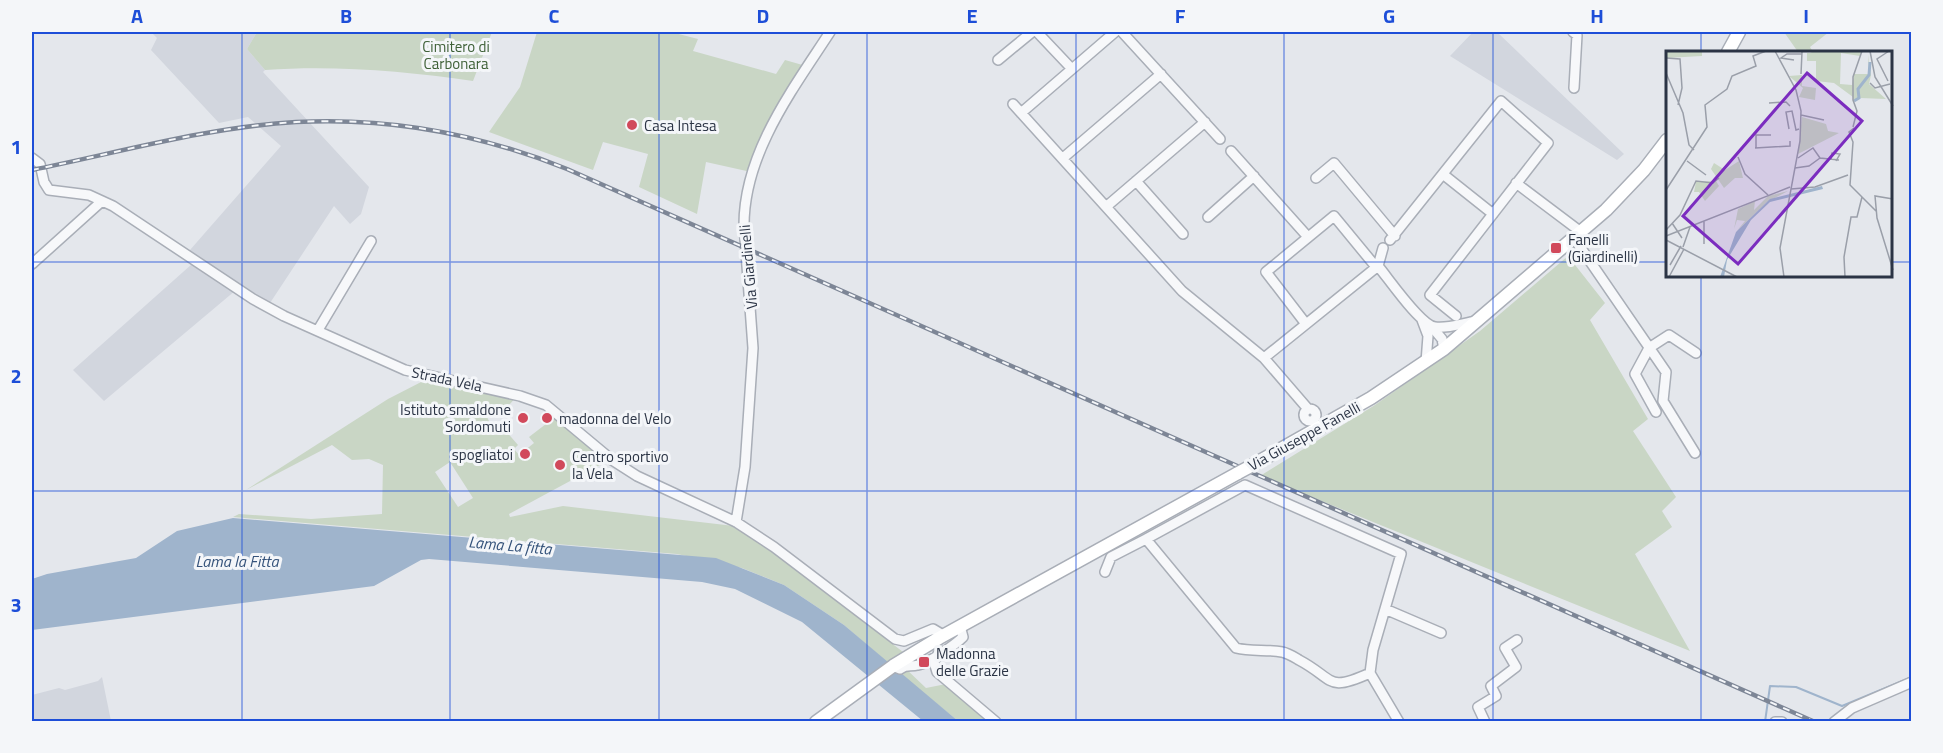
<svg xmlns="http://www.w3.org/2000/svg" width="1943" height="753" font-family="'Titillium Web',sans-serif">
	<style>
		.built { fill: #d2d6de }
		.green { fill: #c9d6c5; fill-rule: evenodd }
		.water { fill: #9fb4cc }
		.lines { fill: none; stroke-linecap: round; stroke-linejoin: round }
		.stream { stroke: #9fb4cc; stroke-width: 2 }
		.minor-casing { stroke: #a9aeb7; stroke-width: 12 }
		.secondary-casing { stroke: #a9aeb7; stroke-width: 15 }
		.minor { stroke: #f7f8fa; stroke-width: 9 }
		.secondary { stroke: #fff; stroke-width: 12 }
		.rail-casing { stroke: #7d8696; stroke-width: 4.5 }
		.rail { stroke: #f4f6f9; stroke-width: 2; stroke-dasharray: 7; stroke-linecap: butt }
		.secondary-bridge-casing { stroke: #a9aeb7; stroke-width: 15; stroke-linecap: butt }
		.secondary-bridge { stroke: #fff; stroke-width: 12 }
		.grid { fill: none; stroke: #1d4ed8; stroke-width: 1.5; stroke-opacity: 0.55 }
		.poi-dot { fill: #d1495b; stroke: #f4f6f9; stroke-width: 2 }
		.labels { text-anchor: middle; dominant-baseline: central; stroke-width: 6; stroke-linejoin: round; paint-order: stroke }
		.park-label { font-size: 15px; fill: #3f6138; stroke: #f4f6f9 }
		.poi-label { font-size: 15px; fill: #2b3445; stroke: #f4f6f9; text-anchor: start }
		.street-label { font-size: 15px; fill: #2b3445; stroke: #f4f6f9 }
		.water-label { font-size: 16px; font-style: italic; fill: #34527a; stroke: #f4f6f9 }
		.inset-river { fill: none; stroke: #9fb4cc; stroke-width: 3 }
		.inset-road { fill: none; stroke: #9a9fa9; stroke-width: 1.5 }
		.view { fill: #7b2cbf; fill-opacity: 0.15; stroke: #7b2cbf; stroke-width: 3 }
		.inset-edge { fill: none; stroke: #2b3445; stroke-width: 3 }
		.neatline { fill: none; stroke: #1d4ed8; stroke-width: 2 }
		.grid-label { font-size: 20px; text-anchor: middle; font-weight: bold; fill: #1d4ed8 }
	</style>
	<rect width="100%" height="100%" fill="#e4e7ec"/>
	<path class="built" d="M151 32H257L247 49 265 70 263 72 369 187 361 214 350 224 334 206 270 303 242 285 104 401 73 370 192 264 190 250 281 146 248 117 219 123 151 50 157 38Z
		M1473 32H1497L1624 154 1617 160 1450 56Z
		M102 677 111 721H32V695L59 688 65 690 98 681Z"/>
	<path class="green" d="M257 32H492L473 81C405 71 334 65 265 70L247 49Z
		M537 32H671L698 39 693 51 776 74 785 60 806 66 751 172 706 162 697 214 639 187 648 154 603 142 593 170 489 132 520 87Z
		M1784 32H1829L1810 47 1813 52H1798Z
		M1568 256 1605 303 1590 320 1648 419 1633 431 1676 497 1662 511 1672 527 1635 554 1690 651 1260 476 1375 405 1480 331Z
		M427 379 517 396 502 413 497 407 487 417 490 423 497 421 518 445 514 449 519 455 534 443 529 437 555 417 609 460 509 514 510 517 563 506 734 526 775 553 903 652 888 663 844 625 784 585 742 568 677 554 233 517 239 514 311 519 382 514 383 465 369 459 352 460 332 445 246 490 388 399ZM450 462 473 498 458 507 435 472Z
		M905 668 926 688 946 684 990 721H958L898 672Z"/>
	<path class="water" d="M233 518 716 558 784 585 844 625 958 721H923L802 622 735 589 702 582 429 559 421 560 374 586 32 630V579L47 574 136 558 177 531Z"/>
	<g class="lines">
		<path class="stream" d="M1765 722 1770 686 1796 687 1842 706 1912 677"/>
		<g class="minor-casing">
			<path id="minor" d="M1037 32 1072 69
				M1122 32 1220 139
				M1573 32 1577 35 1574 88
				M998 60 1032 32
				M1013 104 1182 291 1264 358 1378 266 1383 248
				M1021 113 1115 32
				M1231 151 1308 237
				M32 158 40 164 44 182 49 190 89 195 113 206 253 299 284 316 405 370 520 396 546 405 612 460 637 476 736 522 774 547 895 639 904 641 933 629 943 635
				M1063 158 1161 74
				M1444 175 1493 214
				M1316 178 1334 163 1395 236
				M1136 181 1183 234
				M1516 183 1581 232
				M1107 206 1205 122
				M1208 217 1254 176
				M1574 238 1666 372 1663 401 1695 453
				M1390 240 1501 101 1548 143 1430 295 1456 316
				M32 264 102 201
				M1378 266C1389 279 1420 325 1435 327 1448 329 1463 323 1477 321
				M1422 320 1428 336 1426 362
				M1306 324 1266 272 1334 216 1376 267
				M1432 327 1442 339 1444 349
				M318 330 371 241
				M1264 358 1308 409
				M1304 415a6 6 0 1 1 12 0a6 6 0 1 1-12 0Z
				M1656 412 1635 374 1649 348 1669 335 1696 353
				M736 522 745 467 753 348 744 225C744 153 793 89 830 32
				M1146 539 1245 485 1401 554 1373 650 1370 673 1399 722
				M1105 572 1111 557 1146 539 1236 648C1251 652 1267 649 1282 652 1288 653 1294 657 1299 660 1335 679 1326 693 1370 673
				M1385 609 1441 633
				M938 654 934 662 937 672 996 722
				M893 666 900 669C907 664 910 667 918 665 928 664 956 644 963 637L960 626
				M1485 722 1478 707 1496 696 1491 686 1516 667 1505 648 1517 640
				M1775 722H1782
				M1834 722 1852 708 1912 682"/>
		</g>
		<g class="secondary-casing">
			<path id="secondary" d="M1728 52 1739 32
				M1251 466 1371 398 1444 349 1606 210 1644 170 1667 140
				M816 722 893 666 939 638 1238 473"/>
		</g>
		<use href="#minor" class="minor"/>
		<use href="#secondary" class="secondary"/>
		<g class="rail-casing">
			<path id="rail" d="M32 170C117 153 208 127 296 122 389 117 480 134 567 169L1815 722"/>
		</g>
		<use href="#rail" class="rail"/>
		<g class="secondary-bridge-casing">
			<path id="secondary-bridge" d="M1238 473 1251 466"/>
		</g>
		<use href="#secondary-bridge" class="secondary-bridge"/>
	</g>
	<path class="grid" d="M242 32V722M450 32V722M659 32V722M867 32V722M1076 32V722M1284 32V722M1493 32V722M1701 32V52M32 262H1667M1890 262H1912M1701 276V722M32 491H1912"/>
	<g class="poi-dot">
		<circle cx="632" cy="125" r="6"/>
		<rect x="1550" y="242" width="12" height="12" rx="3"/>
		<circle cx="523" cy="418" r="6"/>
		<circle cx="547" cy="418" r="6"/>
		<circle cx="525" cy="454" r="6"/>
		<circle cx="560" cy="465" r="6"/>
		<rect x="918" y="656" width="12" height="12" rx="3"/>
	</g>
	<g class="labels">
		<g class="park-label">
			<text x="456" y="46">Cimitero di<tspan x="456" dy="17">Carbonara</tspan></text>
		</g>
		<g class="poi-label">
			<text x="644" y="125">Casa Intesa</text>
			<text x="1568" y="239">Fanelli<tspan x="1568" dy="17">(Giardinelli)</tspan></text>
			<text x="511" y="409" text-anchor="end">Istituto smaldone<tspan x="511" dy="17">Sordomuti</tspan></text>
			<text x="559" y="418">madonna del Velo</text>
			<text x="513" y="454" text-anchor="end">spogliatoi</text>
			<text x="572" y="456">Centro sportivo<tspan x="572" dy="17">la Vela</tspan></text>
			<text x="936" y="653">Madonna<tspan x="936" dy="17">delle Grazie</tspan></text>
		</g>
		<g class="street-label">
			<text transform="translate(748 267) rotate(-95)">Via Giardinelli</text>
			<text transform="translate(447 379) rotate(12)">Strada Vela</text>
			<text transform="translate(1304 436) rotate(-29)">Via Giuseppe Fanelli</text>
		</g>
		<g class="water-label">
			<text transform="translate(510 545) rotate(5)">Lama La fitta</text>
			<text x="237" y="561">Lama la Fitta</text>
		</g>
	</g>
	<g transform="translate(1666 51)">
		<rect width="226" height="226" fill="#e4e7ec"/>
		<path d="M0 0H36V5L0 7ZM142 0H196L194 5 175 2 174 33 186 34 188 23H203L202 4 205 24 203 33 220 48 194 47 187 51V46L168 32 150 30V10H141V2H146ZM136 24V35L150 37 149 49 133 46 137 37 123 25ZM136 66 160 73 162 80 173 82 132 103ZM73 110 77 127H69L58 137 45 118 48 112 59 119ZM50 130 53 135 39 150 33 141H28L30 131ZM122 140 101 151 70 181 79 170 71 169 68 178 72 158 89 150 88 159 102 145Z" fill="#c9d6c5"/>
		<path d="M156 135 157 138 104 151 85 169 61 209 58 226H54L70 181 104 148Z" fill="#9fb4cc"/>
		<path class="inset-river" d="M188 50 193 47 192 38 203 24 204 11"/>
		<path class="inset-road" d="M109 0 130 39 135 60 134 90 114 197 118 226M204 0 209 26 227 55M0 7 14 8 16 37 12 54M128 9 115 7 121 3H136M0 22 17 62 23 94 28 99M135 23 136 1M222 30 211 8 223 0M204 32 209 37 224 33M103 52 120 51 124 55M135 64 158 69M187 76 191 60 187 49V26L196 0M188 77 183 81 187 91 184 134 210 160M123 78 120 61 126 60 130 79 133 78M89 97 124 95V90M90 97V84H105M72 106 79 123 102 144M132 107 147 97 154 107 173 109M165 109 166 102 174 103 170 110M21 110 40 124M129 117 143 115 154 107M125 138 149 136 182 124M0 139 41 76 39 54 61 38 66 25 90 15 87 5 100 0M227 148 209 145 211 167 227 219M6 172 16 187M0 179 14 164 30 130 47 132 53 127M0 185 124 136M0 189 71 226M38 193V170M17 196 24 176M4 214 15 195M3 226 18 198M179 226 178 206 185 166H191L196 146"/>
		<path class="view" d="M141 22 196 70 72 213 17 165Z"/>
		<rect width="226" height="226" class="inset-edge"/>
	</g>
	<rect width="1943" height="753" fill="none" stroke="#f4f6f9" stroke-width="66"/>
	<rect x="33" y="33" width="1877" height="687" class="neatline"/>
	<g class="grid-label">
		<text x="137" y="23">A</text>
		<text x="346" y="23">B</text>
		<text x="554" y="23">C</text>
		<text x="763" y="23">D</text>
		<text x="972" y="23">E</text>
		<text x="1180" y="23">F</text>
		<text x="1389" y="23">G</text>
		<text x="1597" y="23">H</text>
		<text x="1806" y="23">I</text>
		<text x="16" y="154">1</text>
		<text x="16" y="383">2</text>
		<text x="16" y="612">3</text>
	</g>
</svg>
